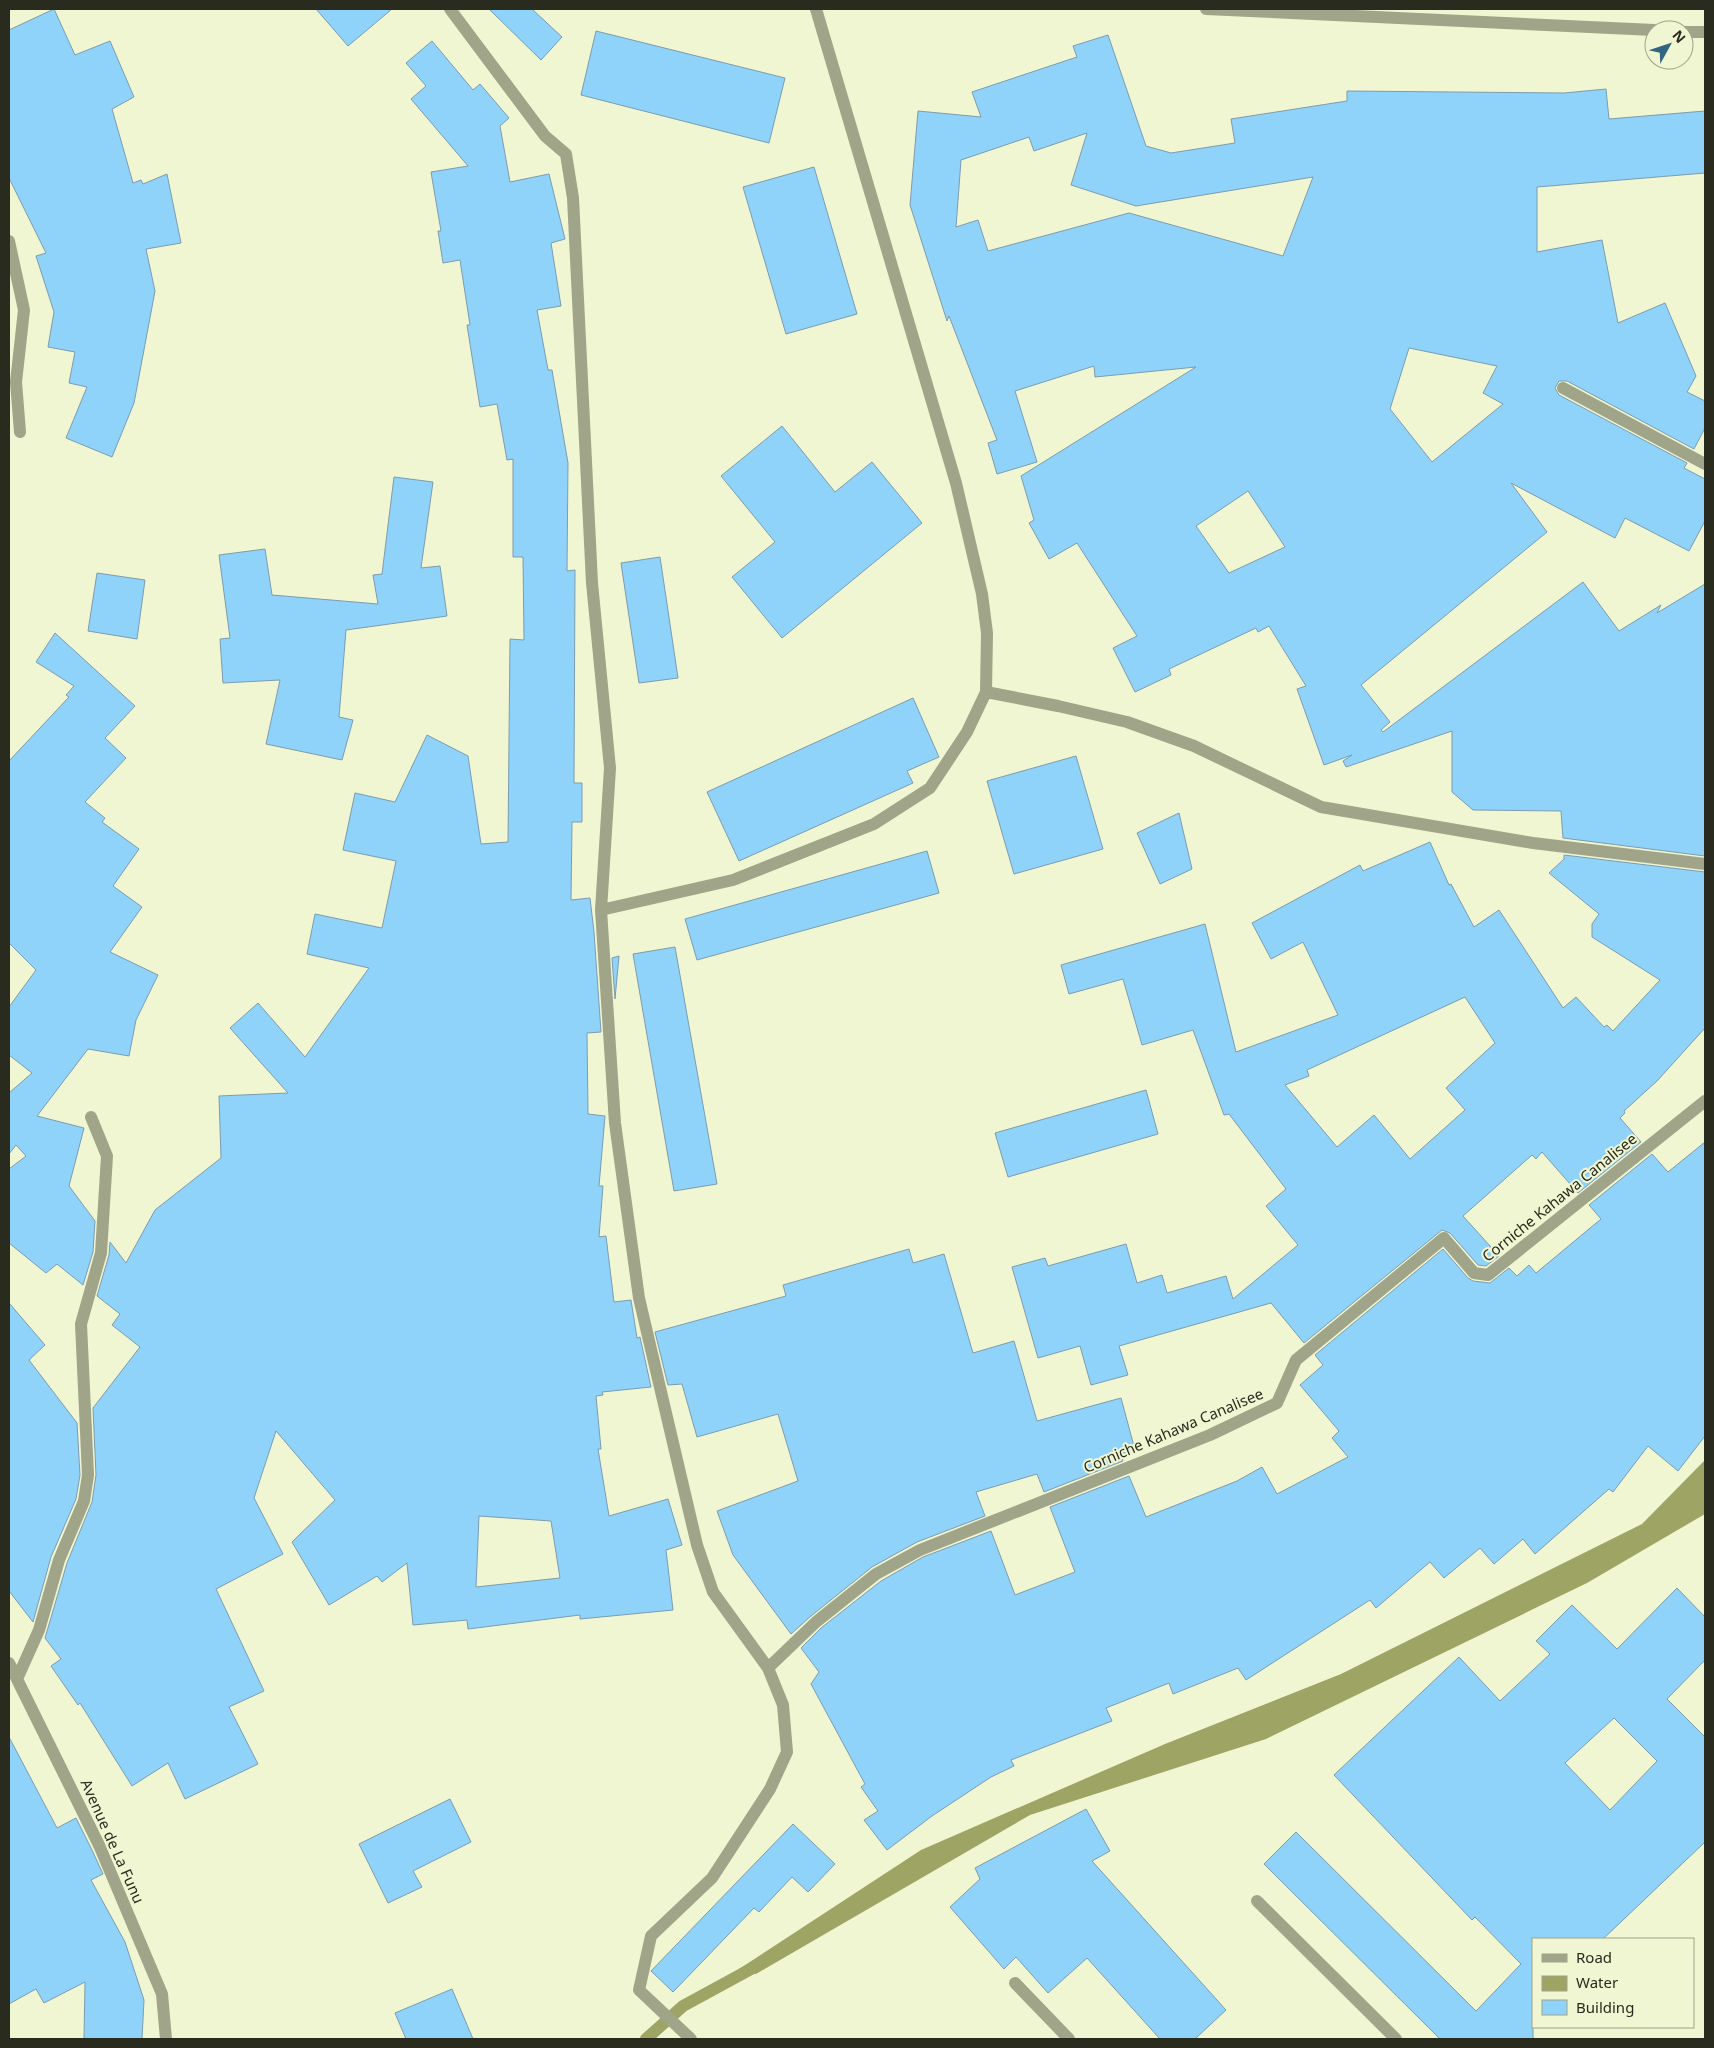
<svg xmlns="http://www.w3.org/2000/svg" width="1714" height="2048" font-family="'Noto Sans',sans-serif">
	<style>
		.water { fill: #9ea564 }
		.lines { fill: none; stroke-linecap: round; stroke-linejoin: round }
		.stream { stroke: #9ea564; stroke-width: 12 }
		.building { fill: #8fd3fa; stroke: #7c9caf; fill-rule: evenodd }
		.minor { stroke: #a0a488; stroke-width: 12 }
		.labels { text-anchor: middle; dominant-baseline: central; stroke-width: 4; stroke-linejoin: round; paint-order: stroke }
		.street-label { font-size: 15px; fill: #292b1e; stroke: #f0f5d2 }
	</style>
	<rect width="100%" height="100%" fill="#f0f5d2"/>
	<path class="water" d="M1705 1460V1514L1587 1583 1266 1739 1030 1815 756 1974 739 1969 921 1850 1165 1744 1341 1674 1642 1524Z"/>
	<g class="lines">
		<path class="stream" d="M646 2039 683 2006 762 1963"/>
	</g>
	<path class="building" d="M54 9 75 55 110 41 134 97 112 109 133 183 141 180 143 184 167 174 181 243 146 249 155 291 134 403 112 457 66 438 87 387 69 383 75 352 48 347 54 312 36 256 46 253 9 178V30Z
		M316 9H392L348 46Z
		M489 9H532L562 37 541 60Z
		M596 31 785 78 769 143 581 95Z
		M1108 35 1146 146 1171 153 1235 143 1231 119 1347 101V91L1564 93 1606 89 1609 119 1705 111V173L1537 187V252L1602 240 1618 323 1665 303 1696 376 1687 392 1705 401V428L1694 449 1567 381H1559L1555 388 1559 395 1687 463 1684 468 1705 479V521L1689 551 1625 518 1615 538 1511 483 1547 532 1361 685 1390 722 1381 730 1383 732 1583 582 1619 631 1661 605 1657 613 1705 584V856L1563 838 1561 811 1473 810 1452 792V731L1346 767 1343 761 1352 755 1324 765 1297 689 1306 686 1269 626 1258 632 1256 628 1169 669 1171 675 1135 692 1113 648 1137 636 1077 543 1049 559 1029 523 1034 520 1021 476 1196 367 1095 377 1094 366 1015 391 1037 462 997 474 988 443 997 440 949 316 947 321 910 205 918 111 981 117 972 92 1077 57 1073 46ZM1087 133 1071 185 1136 206 1313 177 1283 256 1129 213 988 251 978 220 956 227 961 160 1029 137 1034 151ZM1409 348 1497 366 1483 393 1503 404 1432 462 1390 409ZM1248 491 1285 547 1229 573 1196 526Z
		M432 41 473 90 480 84 509 118 500 126 510 182 549 174 565 239 551 243 561 306 537 310 548 370H552L568 463 567 571 575 570 574 783H582V822H572L571 900 590 898 594 932 601 1032 587 1033 588 1114 605 1116 599 1186H603L599 1237 606 1236 614 1302 631 1300 637 1338 640 1337 651 1387 602 1392 603 1395 596 1396 601 1449H598L609 1516 668 1499 682 1545 666 1550 673 1610 580 1619V1615L468 1629 467 1620 413 1625 407 1563 382 1582 377 1576 329 1605 292 1542 335 1500 276 1431 254 1498 283 1554 216 1589 264 1691 229 1707 258 1764 185 1799 168 1763 132 1786 80 1703 78 1705 51 1666 61 1659 45 1638 67 1563 92 1502 96 1475 93 1408 140 1347 112 1325 120 1314 97 1296 109 1255 110 1242 126 1263 155 1210 221 1158 219 1096 288 1093 230 1028 258 1003 305 1057 369 968 307 954 315 914 382 928 396 861 343 850 355 793 395 802 427 735 468 756 481 844 508 842 510 639 524 640 523 557H513V459L507 460 497 404 480 407 467 325H470L460 260 443 263 438 231H441L431 172 468 166 411 99 426 86 406 63ZM479 1516 551 1521 560 1578 476 1587Z
		M814 167 857 314 786 334 743 187Z
		M782 426 835 492 872 462 922 523 782 638 732 577 775 542 721 476Z
		M394 477 433 482 421 568 440 566 447 616 346 630 339 717 353 720 342 760 266 744 280 680 223 683 220 639 230 638 219 555 265 549 272 595 378 604 373 575 382 574Z
		M660 557 678 678 639 683 621 563Z
		M97 573 145 580 137 639 88 631Z
		M55 633 135 706 105 738 126 758 85 802 105 818 102 822 139 849 113 886 142 907 110 952 158 975 136 1020 129 1056 88 1049 37 1116 84 1128 69 1186 95 1221 93 1252 83 1285 57 1264 46 1273 9 1243V1169L26 1156 16 1145 9 1154V1093L32 1073 9 1055V1007L36 970 9 943V761L69 697 66 695 74 686 36 662Z
		M913 698 939 757 907 771 913 783 739 861 707 792Z
		M1076 756 1103 849 1014 874 987 781Z
		M1179 813 1192 869 1160 884 1137 833Z
		M1430 842 1449 885 1451 884 1474 927 1499 910 1563 1008 1576 997 1604 1027 1607 1025 1613 1031 1660 980 1592 937V924L1599 914 1549 873 1564 859V855L1705 872V1028L1657 1081 1624 1111 1625 1113 1620 1118 1641 1142 1578 1193 1542 1152 1536 1159 1532 1155 1463 1216 1499 1256 1486 1266 1478 1265 1450 1233 1442 1230 1304 1343 1271 1303 1119 1346 1128 1375 1091 1385 1080 1346 1038 1358 1012 1267 1045 1258 1048 1266 1126 1244 1137 1283 1162 1275 1167 1293 1226 1276 1233 1299 1298 1245 1266 1206 1286 1189 1229 1114 1224 1115 1193 1030 1142 1045 1123 979 1069 994 1061 965 1205 924 1236 1052 1338 1015 1303 942 1271 959 1252 923 1360 865 1363 871ZM1465 997 1495 1043 1446 1088 1465 1110 1410 1159 1374 1115 1337 1147 1285 1085 1309 1076 1307 1070Z
		M927 851 939 893 697 960 685 919Z
		M675 947 717 1184 674 1191 633 954Z
		M619 956 615 999 612 958Z
		M1146 1090 1158 1134 1008 1177 995 1133Z
		M1705 1142V1436L1678 1471 1648 1446 1613 1492 1609 1489 1535 1554 1523 1539 1494 1564 1480 1548 1444 1578 1430 1562 1376 1608 1370 1600 1246 1680 1238 1668 1173 1694 1169 1683 1106 1708 1112 1721 1011 1760 1014 1766 991 1777 932 1816 887 1850 864 1820 878 1811 861 1787 865 1784 811 1684 819 1672 801 1648 821 1628 881 1581 923 1557 991 1531 1015 1595 1075 1572 1050 1507 1129 1476 1146 1517 1237 1481 1262 1467 1277 1494 1348 1457 1332 1438 1339 1431 1300 1385 1323 1365 1315 1355 1443 1249 1468 1278 1473 1281 1490 1283 1509 1268 1517 1276 1529 1265 1536 1273 1601 1219 1589 1205 1652 1154 1668 1172Z
		M909 1249 913 1263 944 1254 973 1353 1014 1341 1037 1421 1121 1398 1135 1450 1120 1454 1123 1461 1044 1492 1037 1474 976 1492 985 1516 917 1542 872 1567 811 1616 791 1634 733 1555 717 1511 798 1481 778 1414 697 1437 682 1384 668 1385 655 1332 786 1296 783 1285Z
		M9 1303 45 1345 29 1360 77 1423 80 1475 76 1499 51 1557 33 1622 9 1591Z
		M1677 1588 1705 1617V1660L1667 1699 1705 1737V1842L1603 1939H1533V2039H1440L1264 1864 1296 1832 1476 2011 1521 1964 1475 1917 1472 1920 1334 1775 1459 1657 1500 1701 1550 1654 1536 1641 1572 1605 1617 1649ZM1614 1718 1657 1761 1610 1810 1565 1763Z
		M9 1737 57 1828 76 1818 92 1850 103 1874 91 1880 125 1942 144 2000 142 2039H84L85 1982 44 2003 36 1989 9 2004Z
		M450 1799 471 1842 413 1871 422 1887 388 1903 359 1844Z
		M1086 1809 1110 1851 1092 1861 1226 2010 1195 2039H1160L1087 1958 1048 1993 1016 1957 1004 1969 950 1907 980 1879 975 1868Z
		M793 1824 835 1864 808 1892 792 1877 759 1912 754 1908 673 1992 651 1971Z
		M452 1989 473 2039H406L395 2013Z"/>
	<g class="lines">
		<path class="minor" d="M450 9 545 136 566 154 573 198 592 583 610 768 601 910 615 1123 639 1298 697 1545 713 1592 768 1668 783 1705 787 1752 770 1789 712 1878 651 1936 639 1990 691 2039
			M1206 9 1654 30
			M1684 32H1705
			M9 241 24 310 16 382 20 432
			M1563 388 1705 464
			M986 692 1058 706 1127 722 1194 746 1321 807 1533 843 1705 864
			M601 910 733 880 874 824 930 788 967 732 986 692 987 633 982 594 956 483 816 9
			M9 1663 99 1845 162 1994 166 2039
			M768 1668 816 1622 876 1574 920 1550 1210 1435 1277 1403 1296 1360 1444 1238 1474 1273 1488 1275 1705 1101
			M17 1679 39 1630 59 1560 84 1501 88 1475 81 1324 101 1253 107 1156 91 1117
			M1257 1901 1396 2039
			M1015 1983 1069 2039"/>
	</g>
	<g class="labels">
		<g class="street-label">
			<text transform="translate(1559 1197) rotate(-39)">Corniche Kahawa Canalisee</text>
			<text transform="translate(1173 1430) rotate(-23)">Corniche Kahawa Canalisee</text>
			<text transform="translate(113 1841) rotate(66)">Avenue de La Funu</text>
		</g>
	</g>
	<rect width="1714" height="2048" fill="none" stroke="#292b1e" stroke-width="20"/>
	<rect x="1532" y="1938" width="162" height="90" fill="#f0f5d2" stroke="#a0a48a"/>
	<rect x="1542" y="1954" width="25" height="8" fill="#a0a488" stroke="#a0a48a"/>
	<text x="1576" y="1963" font-size="15" fill="#292b1e">Road</text>
	<rect x="1542" y="1976" width="25" height="15" fill="#9ea564" stroke="#a0a48a"/>
	<text x="1576" y="1988" font-size="15" fill="#292b1e">Water</text>
	<rect x="1542" y="2000" width="25" height="15" fill="#8fd3fa" stroke="#a0a48a"/>
	<text x="1576" y="2013" font-size="15" fill="#292b1e">Building</text>
	<g transform="translate(1669 45) rotate(50)"><circle r="24" fill="#f0f5d2" stroke="#a0a48a"/>
	<path d="M0-4L9 19L0 12L-9 19Z" fill="#316682"/>
	<text y="-8" font-size="14" font-weight="bold" text-anchor="middle" fill="#292b1e">N</text>
	</g>
</svg>
